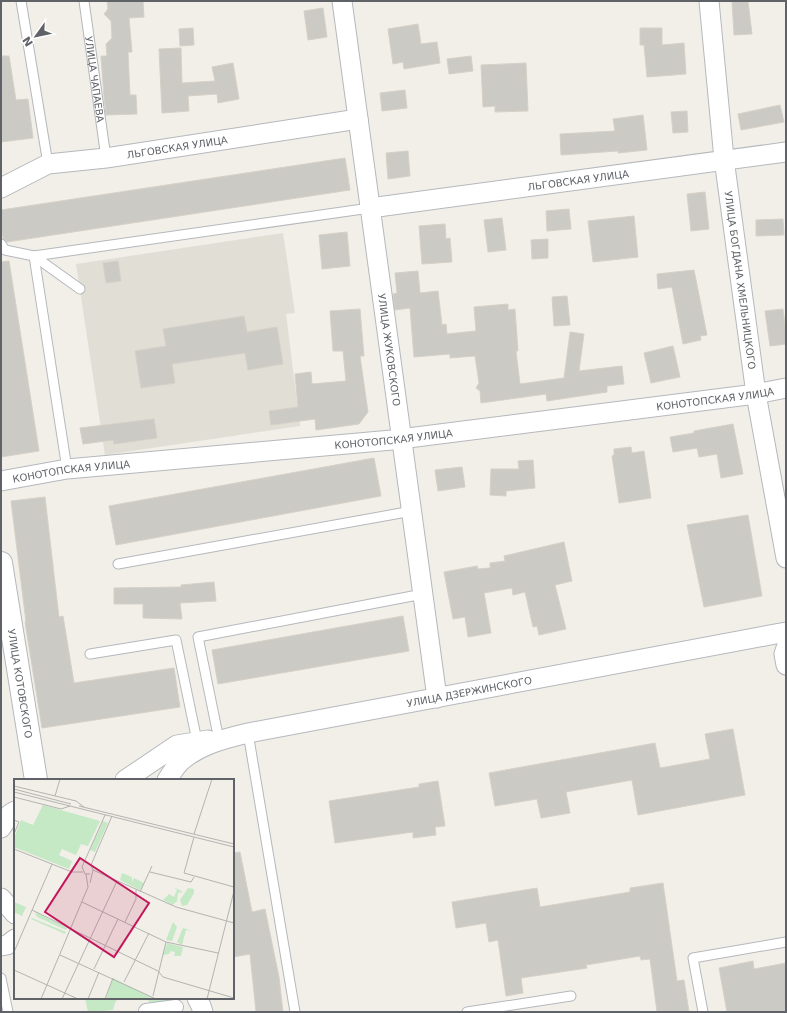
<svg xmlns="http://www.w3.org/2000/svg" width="787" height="1013" font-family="'DejaVu Sans',sans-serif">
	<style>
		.education { fill: #e1ded6 }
		.green { fill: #c5e8c5 }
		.building { fill: #cccac5; stroke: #d6d1c6 }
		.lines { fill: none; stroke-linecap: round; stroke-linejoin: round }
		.service-casing { stroke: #b5b8bc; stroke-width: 11 }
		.pedestrian-casing { stroke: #b5b8bc; stroke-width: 16 }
		.minor-casing { stroke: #b5b8bc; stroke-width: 21 }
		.tertiary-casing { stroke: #b5b8bc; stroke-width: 24 }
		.service { stroke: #fff; stroke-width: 9 }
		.pedestrian { stroke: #fff; stroke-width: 14 }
		.minor { stroke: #fff; stroke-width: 19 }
		.tertiary { stroke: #fff; stroke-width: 22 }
		.labels { text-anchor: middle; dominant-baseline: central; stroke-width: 4; stroke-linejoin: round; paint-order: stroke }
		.street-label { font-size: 10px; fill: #5f6368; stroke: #fff }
		.inset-road { fill: none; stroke: #b3b3b1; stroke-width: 1 }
		.view { fill: #c2185b; fill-opacity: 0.15; stroke: #c2185b; stroke-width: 2 }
		.inset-edge { fill: none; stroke: #5f6368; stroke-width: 2 }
	</style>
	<rect width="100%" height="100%" fill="#f1efe8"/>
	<path class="education" d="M283 233 295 313 286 314 300 426 105 455 76 264Z"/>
	<path class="green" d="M85 998H118L115 1003 113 1010 88 1012Z
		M147 998H175L176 1001 151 1005Z"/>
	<path class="building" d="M107 1H143L144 17 129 18 132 52H128L130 95H136L137 114 106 115 104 97 101 56H107L106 44 112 38 111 21 104 14 108 9Z
		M732 1H748L752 34 734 35Z
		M323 8 327 37 308 40 304 11Z
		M418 24 421 44 437 42 440 63 404 69 403 62 393 64 388 29Z
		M193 28 194 45 180 46 179 29Z
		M640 28H662V45L684 43 686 74 647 77 644 45H640Z
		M181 48 182 83 215 81 212 67 233 63 239 99 218 103 217 94 188 96 189 111 162 113 159 49Z
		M1 56H9L16 100 28 99 33 138 1 142Z
		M471 56 473 71 449 74 447 59Z
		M526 63 528 111 495 112V106L483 107 481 65Z
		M405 90 407 108 382 111 380 93Z
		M780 105 784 122 741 130 738 114Z
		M687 111 688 132 673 133 671 112Z
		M643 115 647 150 618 153V151L561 155 560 134 615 131 613 119Z
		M408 151 410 176 388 179 386 153Z
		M345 158 350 190 7 242 3 238 1 227V210Z
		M705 192 709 229 691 231 687 194Z
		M569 209 571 229 547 231 546 211Z
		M634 216 638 257 593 262 588 221Z
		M502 218 506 250 488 252 484 220Z
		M783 219 784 235 756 236V220Z
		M445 224 446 239 450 238 452 262 422 264 419 226Z
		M347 232 350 266 322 269 319 235Z
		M548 239V258L532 259 531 240Z
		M9 261 39 451 1 457V262Z
		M118 261 121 281 106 283 103 263Z
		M694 270 707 335 700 336 701 340 683 344 672 287 658 289 657 274Z
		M418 271 420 293 438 291 442 325 446 324 447 334 476 331 474 307 508 304V310L515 309 518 351H516L520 384 564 378 570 332 584 334 579 371 622 366 624 384 607 386V392L547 401 546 394 481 403 480 391 476 388 479 383 475 356 450 358V354L414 357 410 308 395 310 393 294 397 293 395 273Z
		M567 296 570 325 554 326 552 297Z
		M360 309 364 356H360L368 412 359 424 316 430 315 419 271 425 269 411 298 407 295 374 311 372 312 384 346 381 343 351H333L330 311Z
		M783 309 786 333V344L770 346 765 311Z
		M244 316 247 332 277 327 283 364 248 370 245 353 172 364 175 383 141 388 135 351 166 346 163 329Z
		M673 346 680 377 651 383 644 353Z
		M154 419 157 438 114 444 113 440 83 444 80 428Z
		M733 424 743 474 721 478 717 454 699 457 697 448 673 452 670 437 694 433V431Z
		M631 447 632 453 644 451 651 498 619 503 612 456 614 455V449Z
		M374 458 381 496 116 545 109 506Z
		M533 460 535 488 506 491V496L490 495 491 469H519L518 461Z
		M462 467 465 487 438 491 435 470Z
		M45 497 59 617 63 616 74 683 174 668 180 707 42 728 25 622H26L11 501Z
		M748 515 762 596 704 607 687 525Z
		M564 542 572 581 555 585 566 629 539 635 537 626 533 627 525 592 513 595 512 588 484 593 491 633 468 637 465 617 453 619 444 572 477 566 478 569 490 568V563L505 561 504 556Z
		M214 582 216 601 180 603 182 619 143 618V604H114V588L181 587V585Z
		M403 616 409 651 218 684 212 650Z
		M733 729 745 795 638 815 632 780 566 792 570 813 541 818 537 799 495 806 489 773 655 743 660 768 710 759 705 734Z
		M438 781 445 826 435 827 436 835 413 838V832L335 843 329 801 419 787V784Z
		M240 852 252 912 265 909 279 977 283 1012H256L250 954 233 957V853Z
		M663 883 677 981 684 980 689 1012H657L650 959 641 960 640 956 586 965 587 968 521 978 523 993 506 996 498 940 489 942 486 923 456 928 452 902 537 888 540 907 630 892V888Z
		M753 961 754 969 786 963V1012H727L719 968Z"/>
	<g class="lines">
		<g class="service-casing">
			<g id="service">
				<path d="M21 1 48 164"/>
				<path id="s1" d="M84 1 106 158"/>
				<path d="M1 244 5 250 34 256 80 289"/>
				<path d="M67 469 34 256 370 208"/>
				<path d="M118 564 412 511"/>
				<path d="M90 654 176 640 197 741"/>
				<path d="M248 733 295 1012"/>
				<path d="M219 740 198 637 423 594"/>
				<path d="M1 978 8 1012"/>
				<path d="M467 1012 571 996"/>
				<path d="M703 1012 693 958 786 942"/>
			</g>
		</g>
		<g class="pedestrian-casing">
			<path id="pedestrian" d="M146 1012V1011L176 1007"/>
		</g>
		<g class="minor-casing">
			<g id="minor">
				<path id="s2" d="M342 1 437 698"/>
				<path id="s3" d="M709 1 724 159 756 394 786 558"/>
				<path id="s4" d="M1 188 48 164 106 158 358 119"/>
				<path id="s5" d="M370 208 786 152"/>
				<path id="s6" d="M1 481 67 469 392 440 756 394 786 388"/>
				<path d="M786 648 784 654 786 665"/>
				<path d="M125 780 177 745 208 740"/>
				<path id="s7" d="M167 780C171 774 175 767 180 762 199 745 223 739 248 733L786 632"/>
				<path d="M1 828 10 814 15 811"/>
				<path d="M1 898 15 914"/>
				<path d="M1 946 7 945 15 939"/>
				<path d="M197 998 201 1006 203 1012"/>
			</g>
		</g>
		<g class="tertiary-casing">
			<g id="tertiary">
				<path id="s8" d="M1 563 36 780"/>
			</g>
		</g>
		<use href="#service" class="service"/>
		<use href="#pedestrian" class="pedestrian"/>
		<use href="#minor" class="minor"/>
		<use href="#tertiary" class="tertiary"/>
	</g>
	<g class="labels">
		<g class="street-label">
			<text stroke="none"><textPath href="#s1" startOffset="79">УЛИЦА ЧАПАЕВА</textPath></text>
			<text stroke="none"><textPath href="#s4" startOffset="183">ЛЬГОВСКАЯ УЛИЦА</textPath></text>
			<text stroke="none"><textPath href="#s5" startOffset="210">ЛЬГОВСКАЯ УЛИЦА</textPath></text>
			<text stroke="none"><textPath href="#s3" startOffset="281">УЛИЦА БОГДАНА ХМЕЛЬНИЦКОГО</textPath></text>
			<text stroke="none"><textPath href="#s2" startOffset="352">УЛИЦА ЖУКОВСКОГО</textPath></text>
			<text stroke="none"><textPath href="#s6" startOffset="719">КОНОТОПСКАЯ УЛИЦА</textPath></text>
			<text stroke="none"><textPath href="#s6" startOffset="395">КОНОТОПСКАЯ УЛИЦА</textPath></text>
			<text stroke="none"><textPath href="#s6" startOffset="71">КОНОТОПСКАЯ УЛИЦА</textPath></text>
			<text stroke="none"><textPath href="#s8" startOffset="122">УЛИЦА КОТОВСКОГО</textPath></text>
			<text stroke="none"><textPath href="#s7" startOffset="322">УЛИЦА ДЗЕРЖИНСКОГО</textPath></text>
		</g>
	</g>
	<g transform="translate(14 779)">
		<rect width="220" height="220" fill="#f1efe8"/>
		<path d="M29 26 86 42 74 67 67 65 62 76 48 70 45 76 58 82 55 90 0 68V59L7 41 19 46ZM89 42 94 44 81 73 76 71ZM108 94 118 98V103L120 99 130 104 126 111 106 101ZM160 108 169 113 164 114 163 122 159 126 149 121 155 115 160 118 163 111ZM174 109 180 110V114L173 126 168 127 166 121ZM0 123 12 128 8 137 0 133ZM21 133 53 149 52 151 23 138ZM18 139 52 153 51 155 17 140ZM159 143 163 148 158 162 152 161ZM169 149 178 152 172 151 168 166 163 163ZM153 164 169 168 167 177H160L161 173 157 172 155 175 149 176ZM99 199 140 220H92Z" fill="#c5e8c5"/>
		<path class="inset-road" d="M0 7 62 22 70 28M0 10 57 25M0 13 220 68M41 17 46 0M0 18 47 30 56 27M65 27 220 65M0 41 5 43 0 55M180 55 198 0M180 58 170 94 220 108M0 70 58 93H69M77 86 98 37M79 91 162 128 220 144M136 93 177 103 180 98M76 95H71L68 88 91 36M76 104 79 91 77 86M126 113 138 87M68 123 152 163 204 174M18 131 144 192 149 198 220 219M111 143 122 120V111M0 173 38 85M46 176 142 220M80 190 104 140M0 191 64 220M110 203 135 154M139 217 152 163M27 220 74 108 72 95M48 220 103 102M74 220 85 193M91 220 99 199M193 220 220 112"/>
		<path class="view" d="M66 79 135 124 100 178 31 133Z"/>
		<rect width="220" height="220" class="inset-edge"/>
	</g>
	<rect width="787" height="1013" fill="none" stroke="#5f6368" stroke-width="4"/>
	<g transform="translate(36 36) rotate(237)" stroke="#ffffff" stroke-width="3" paint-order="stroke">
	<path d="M0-3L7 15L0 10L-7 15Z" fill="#5f6368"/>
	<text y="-6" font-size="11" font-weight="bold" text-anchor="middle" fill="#5f6368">N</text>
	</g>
</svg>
